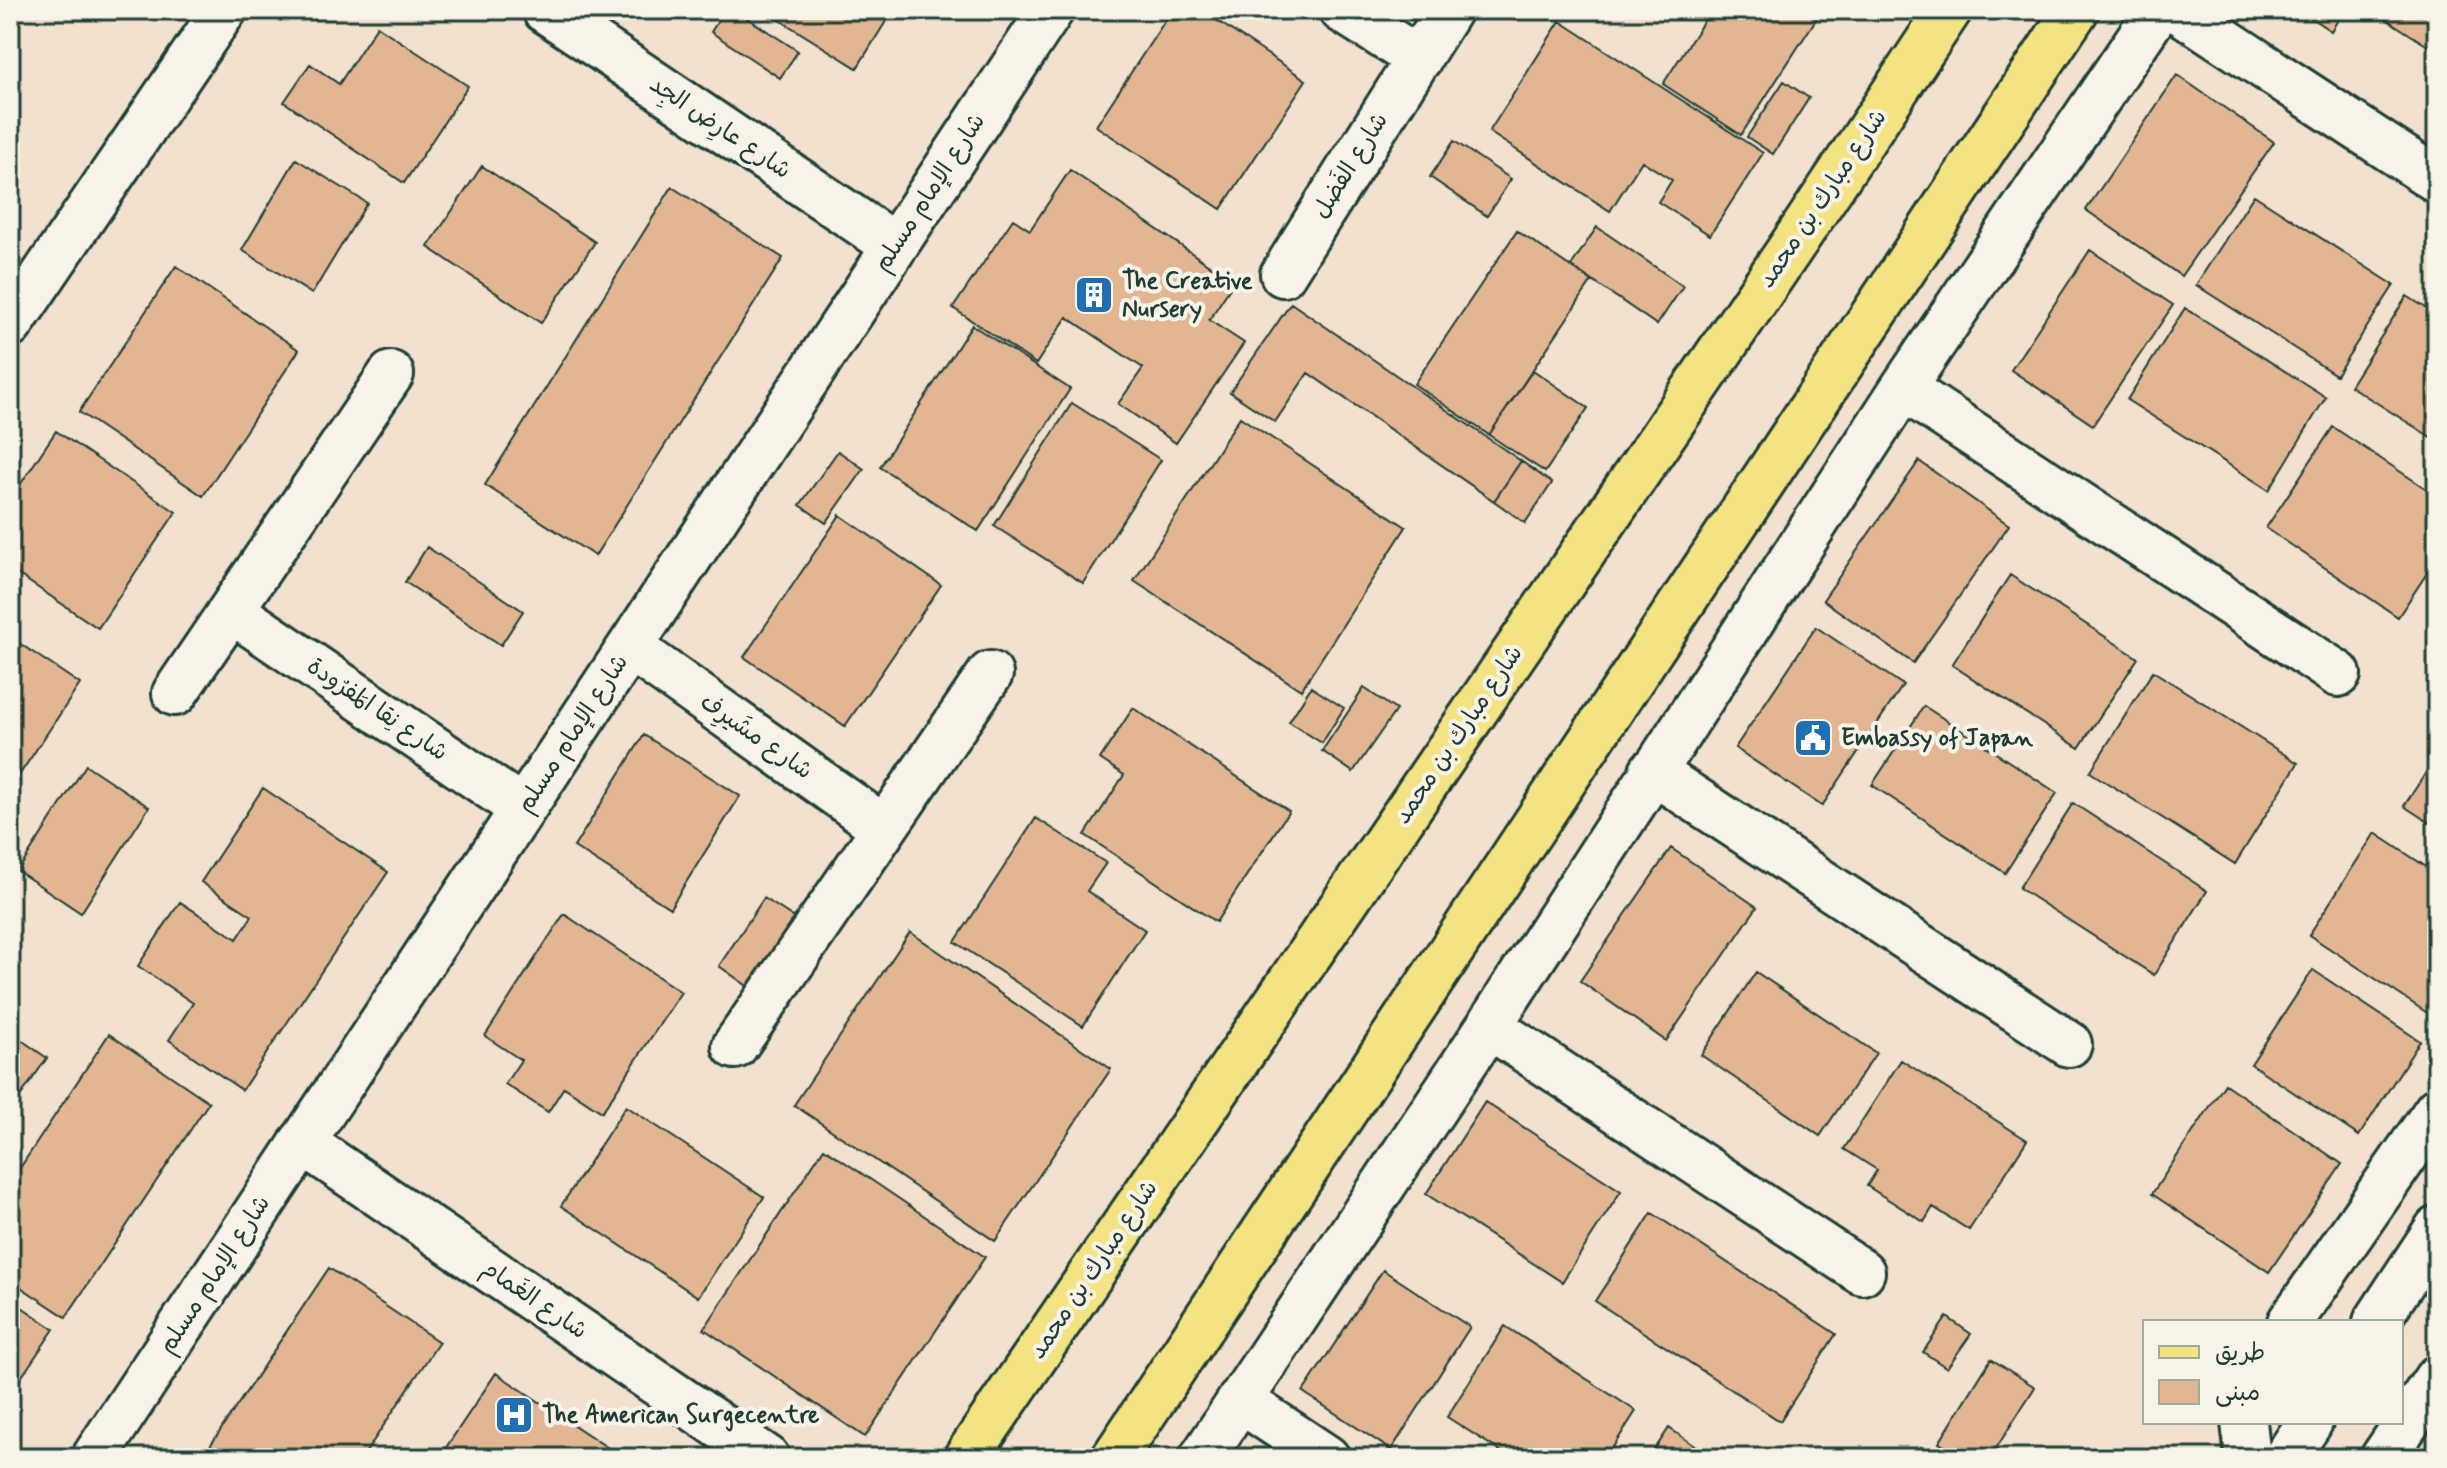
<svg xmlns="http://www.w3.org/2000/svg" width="2447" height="1468" font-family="Mynerve,'Playpen Sans Arabic',sans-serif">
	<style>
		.building { fill: #e3b693; stroke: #1f3d34; stroke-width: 2 }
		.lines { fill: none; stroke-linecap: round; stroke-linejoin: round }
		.minor-casing { stroke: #1f3d34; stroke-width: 50 }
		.major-casing { stroke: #1f3d34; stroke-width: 50 }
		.minor { stroke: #f7f3e8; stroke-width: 44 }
		.major { stroke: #f4e382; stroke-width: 44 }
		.labels { text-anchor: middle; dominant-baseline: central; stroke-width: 8; stroke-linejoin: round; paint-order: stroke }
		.street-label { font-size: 24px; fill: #1f3d34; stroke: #f7f3e8 }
		.poi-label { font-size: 24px; font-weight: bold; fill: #1f3d34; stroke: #f7f3e8; text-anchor: start }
	</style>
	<rect width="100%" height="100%" fill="#f1e1ce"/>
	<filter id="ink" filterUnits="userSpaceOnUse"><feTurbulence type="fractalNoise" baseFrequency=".0125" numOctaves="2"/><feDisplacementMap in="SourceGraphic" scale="16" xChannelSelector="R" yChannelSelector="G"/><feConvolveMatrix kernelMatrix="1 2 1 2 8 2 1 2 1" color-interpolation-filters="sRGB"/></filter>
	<g filter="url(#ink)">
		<path class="building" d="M725 10H735L798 51 780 78 711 32Z
			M764 10H893L857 68Z
			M1172 10H1201L1306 80 1221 209 1096 126Z
			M1711 10H1822L1741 135 1663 84Z
			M2299 10H2344L2331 31Z
			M2391 10H2437V52L2386 19Z
			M1560 21 1763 153 1710 235 1658 202 1672 180 1642 161 1610 211 1489 132Z
			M377 26 468 86 404 183 284 102 310 64 339 84Z
			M2177 75 2274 142 2181 276 2086 210Z
			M1784 81 1809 98 1773 154 1747 137Z
			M1454 141 1511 179 1487 216 1430 177Z
			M296 159 367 203 312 294 242 250Z
			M482 166 595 242 541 323 428 247Z
			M1070 170 1234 282 1209 320 1244 343 1176 443 1118 404 1143 368 1067 317 1036 364 953 308 1013 219 1030 230Z
			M672 187 783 258 595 556 485 485Z
			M2254 195 2394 285 2336 375 2196 285Z
			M1597 227 1683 286 1657 325 1571 266Z
			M1517 231 1592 281 1489 435 1414 384Z
			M2090 250 2173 305 2093 425 2011 370Z
			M176 266 299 350 203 496 79 412Z
			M2407 296 2437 315V441L2350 386Z
			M1291 303 1521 461 1494 501 1308 373 1275 422 1230 392Z
			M2185 308 2326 397 2269 490 2127 400Z
			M972 325 1070 389 978 531 880 467Z
			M1533 370 1588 408 1545 472 1489 435Z
			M1072 403 1161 460 1083 583 994 526Z
			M1240 417 1406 527 1301 690 1134 581Z
			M2333 427 2437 496V558L2398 617 2266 528Z
			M56 431 176 512 98 628 10 569V500Z
			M838 451 864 469 826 523 800 505Z
			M1521 461 1552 483 1525 523 1494 501Z
			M1919 461 2009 525 1913 663 1823 600Z
			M840 515 941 585 845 726 744 657Z
			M427 547 523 611 501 645 405 582Z
			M2010 575 2138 658 2079 748 1952 665Z
			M1816 627 1903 685 1822 806 1735 748Z
			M10 637 80 684 10 789Z
			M2153 671 2298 763 2235 864 2090 772Z
			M1311 687 1344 708 1322 743 1289 722Z
			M1364 688 1396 710 1353 772 1322 751Z
			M1924 706 2057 793 2005 873 1872 785Z
			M1133 708 1289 811 1216 922 1085 835 1124 775 1100 759Z
			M644 735 740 796 670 908 574 847Z
			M2437 756V828L2404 806Z
			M86 765 149 807 81 913 18 871Z
			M263 788 388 872 242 1090 169 1040 193 1003 138 966 180 902 237 939 252 916 201 882Z
			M2073 803 2207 891 2154 975 2019 888Z
			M1036 818 1106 863 1087 891 1145 930 1083 1026 955 942Z
			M2375 833 2437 874 2435 1018 2309 935Z
			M1671 848 1757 907 1666 1041 1580 981Z
			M764 898 799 921 753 990 719 966Z
			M564 914 681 992 602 1112 564 1087 548 1112 505 1084 521 1060 485 1036Z
			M910 932 1111 1069 995 1241 794 1105Z
			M2313 970 2420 1041 2359 1136 2251 1064Z
			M1756 972 1876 1053 1820 1136 1701 1055Z
			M10 1032 47 1058 10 1111Z
			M109 1034 209 1102 66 1317 10 1280V1183Z
			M1901 1060 2027 1140 1969 1230 1933 1207 1924 1222 1867 1186 1877 1170 1844 1149Z
			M2225 1084 2342 1164 2269 1272 2152 1194Z
			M1485 1102 1621 1191 1562 1282 1426 1194Z
			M626 1106 764 1197 698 1297 561 1206Z
			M824 1148 985 1257 865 1437 704 1329Z
			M1652 1213 1836 1334 1780 1421 1595 1301Z
			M329 1268 439 1342 362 1458H202Z
			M1383 1270 1470 1327 1391 1450 1303 1392Z
			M10 1299 54 1329 10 1394Z
			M1947 1317 1971 1334 1947 1368 1923 1352Z
			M1505 1326 1636 1411 1606 1458H1511L1447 1417Z
			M1991 1359 2035 1387 1990 1458H1963L1939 1443Z
			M496 1373 623 1458H439Z
			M1669 1428 1713 1458H1649Z
			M1921 1447 1937 1458H1914Z"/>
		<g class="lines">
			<g class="minor-casing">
				<path id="minor" d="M545 10 895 246
					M1342 10 1419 59
					M2178 10 2437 180
					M1283 274 1449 10
					M10 325 224 10
					M1903 388 2338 674
					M232 611 523 809
					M630 647 883 827
					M175 693 391 374
					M1652 771 2069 1044
					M1489 1026 1862 1272
					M735 1046 990 674
					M302 1142 767 1458
					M2290 1322 2437 1110
					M2376 1322 2437 1229
					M1240 1400 1327 1458
					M2244 1422 2248 1458
					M94 1458 1051 10
					M1202 1458 1489 1026 1903 388 2158 10
					M2286 1458 2310 1422
					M2383 1458 2437 1378"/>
			</g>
			<g class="major-casing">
				<path id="major" d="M966 1458 1794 243 1949 10
					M1114 1458 2076 10"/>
			</g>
			<use href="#minor" class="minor"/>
			<use href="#major" class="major"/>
		</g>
	</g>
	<defs>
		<g id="building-square" transform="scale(2)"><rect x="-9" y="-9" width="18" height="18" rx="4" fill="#1f6fb2" stroke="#f7f3e8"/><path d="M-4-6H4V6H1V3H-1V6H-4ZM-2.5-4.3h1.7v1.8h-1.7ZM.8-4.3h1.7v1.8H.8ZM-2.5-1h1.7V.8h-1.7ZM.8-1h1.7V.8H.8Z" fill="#fff"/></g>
		<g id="civic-square" transform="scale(2)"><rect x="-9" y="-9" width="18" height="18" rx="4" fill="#1f6fb2" stroke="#f7f3e8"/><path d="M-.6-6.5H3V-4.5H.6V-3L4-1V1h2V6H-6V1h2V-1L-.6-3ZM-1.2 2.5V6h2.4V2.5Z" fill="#fff"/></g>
		<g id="hospital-square" transform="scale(2)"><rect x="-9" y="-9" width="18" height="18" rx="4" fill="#1f6fb2" stroke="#f7f3e8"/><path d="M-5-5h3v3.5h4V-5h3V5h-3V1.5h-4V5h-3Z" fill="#fff"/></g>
	</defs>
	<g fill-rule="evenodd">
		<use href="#building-square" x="1094" y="295"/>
		<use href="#civic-square" x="1813" y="738"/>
		<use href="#hospital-square" x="514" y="1415"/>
	</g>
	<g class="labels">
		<g class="street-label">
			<text transform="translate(720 128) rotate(34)">شارع عارِض الجِد</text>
			<text transform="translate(1351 166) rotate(-58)">شارع الفَضل</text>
			<text transform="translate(930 193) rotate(-57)">شارع الإمام مسلم</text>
			<text transform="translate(1823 199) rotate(-56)">شارع مبارك بن محمد</text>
			<text transform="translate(377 710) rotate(34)">شارع نِقا المَفرُودة</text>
			<text transform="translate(573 734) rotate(-57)">شارع الإمام مسلم</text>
			<text transform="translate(1459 735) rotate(-56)">شارع مبارك بن محمد</text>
			<text transform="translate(756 737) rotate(35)">شارع مشَيرِف</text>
			<text transform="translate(1094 1270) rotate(-56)">شارع مبارك بن محمد</text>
			<text transform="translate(215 1275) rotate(-57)">شارع الإمام مسلم</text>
			<text transform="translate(534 1300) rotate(34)">شارع الغَمام</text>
		</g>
		<g class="poi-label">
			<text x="1122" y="281">The Creative<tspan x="1122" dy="28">Nursery</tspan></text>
			<text x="1841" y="738">Embassy of Japan</text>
			<text x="542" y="1415">The American Surgecentre</text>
		</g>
	</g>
	<rect width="2447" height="1468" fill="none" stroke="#f7f3e8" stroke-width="40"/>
	<rect x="20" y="20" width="2407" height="1428" fill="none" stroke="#1f3d34" stroke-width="3" filter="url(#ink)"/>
	<rect x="2143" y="1320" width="260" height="104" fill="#f7f3e8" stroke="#a1aaa0" stroke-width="2"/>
	<rect x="2159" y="1346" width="40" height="12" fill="#f4e382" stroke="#a1aaa0" stroke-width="2"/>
	<text x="2215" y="1360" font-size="24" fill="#1f3d34">طريق</text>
	<rect x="2159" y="1380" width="40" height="24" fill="#e3b693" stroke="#a1aaa0" stroke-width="2"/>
	<text x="2215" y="1400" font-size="24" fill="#1f3d34">مبنى</text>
</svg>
